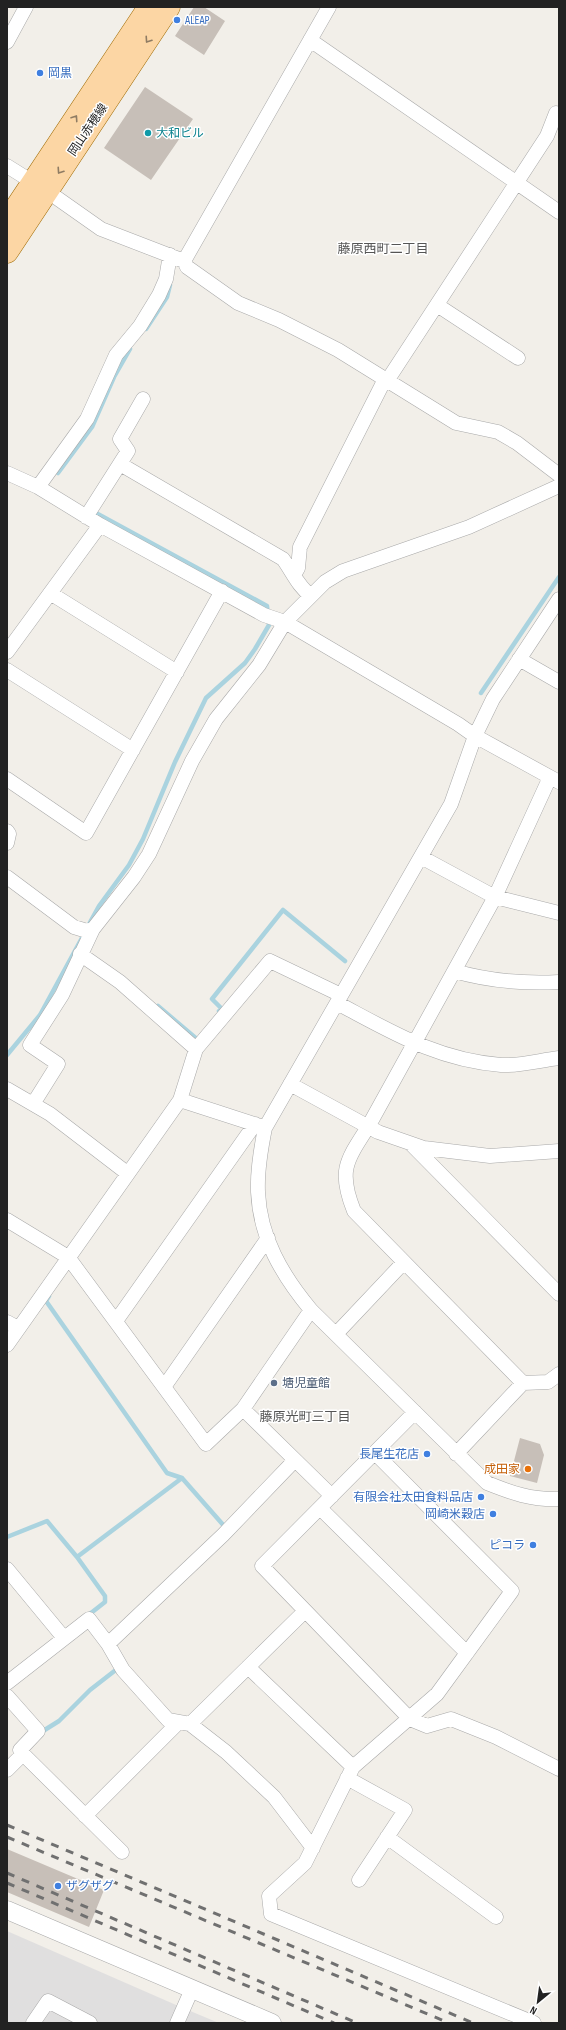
<svg xmlns="http://www.w3.org/2000/svg" width="566" height="2030" font-family="'Sofia Sans Condensed','Noto Sans JP',sans-serif">
	<style>
		.residential { fill: #e0dfdf }
		.lines { fill: none; stroke-linecap: round; stroke-linejoin: round }
		.stream { stroke: #aad3df; stroke-width: 4.5 }
		.building { fill: #c7bfb8 }
		.minor-casing { stroke: #a9a9a9; stroke-width: 15 }
		.tertiary-casing { stroke: #a9a9a9; stroke-width: 19 }
		.primary-casing { stroke: #a06b00; stroke-width: 23 }
		.minor { stroke: #fff; stroke-width: 14 }
		.tertiary { stroke: #fff; stroke-width: 18 }
		.primary { stroke: #fcd6a4; stroke-width: 22 }
		.rail { stroke: #707070; stroke-width: 3; stroke-dasharray: 8 8; stroke-linecap: butt }
		.oneway { stroke: #8f7c63 }
		.shop-dot { fill: #3f7fe0; stroke: #fff; stroke-width: 1.5 }
		.culture-dot { fill: #0f9aa8; stroke: #fff; stroke-width: 1.5 }
		.service-dot { fill: #5c6f8a; stroke: #fff; stroke-width: 1.5 }
		.food-dot { fill: #e8710a; stroke: #fff; stroke-width: 1.5 }
		.labels { text-anchor: middle; dominant-baseline: central; stroke-width: 3; stroke-linejoin: round; paint-order: stroke }
		.shop-label { font-size: 12px; fill: #366cbe; stroke: #fff; text-anchor: end }
		.street-label { font-size: 12px; fill: #222; stroke: #fff }
		.culture-label { font-size: 12px; fill: #0d838f; stroke: #fff; text-anchor: start }
		.service-label { font-size: 12px; fill: #4e5e75; stroke: #fff; text-anchor: start }
		.food-label { font-size: 12px; fill: #c56008; stroke: #fff; text-anchor: end }
		.neighbourhood-label { font-size: 13px; fill: #555; stroke: #fff }
	</style>
	<rect width="100%" height="100%" fill="#f2efe9"/>
	<path class="residential" d="M7 1931 183 2008 219 2023H7Z"/>
	<g class="lines">
		<path class="stream" d="M146 329 167 297 170 285
			M58 473 92 427 114 377 130 349
			M481 693 559 577
			M88 926 99 906 129 865 143 839 175 762 206 698 245 663 255 649 269 625 267 606 96 513
			M158 1006 198 1040 197 1042
			M219 1011 222 1009 212 999 283 910 345 961
			M7 1055 40 1015 83 936
			M49 1296 46 1301 167 1473 182 1478
			M7 1537 47 1521 77 1557 182 1478 225 1527
			M77 1557 105 1596V1602L91 1613 93 1617
			M43 1731 59 1721 90 1690 117 1669"/>
	</g>
	<path class="building" d="M194 7H204L225 21 204 55 175 36Z
		M145 87 193 119 151 180 104 148Z
		M520 1438 540 1444 544 1455 537 1483 510 1476Z
		M7 1849 104 1890 89 1927 7 1892Z"/>
	<g class="lines">
		<g class="minor-casing">
			<path id="minor" d="M310 40 559 212
				M7 42 26 7
				M7 166 47 191 101 229 184 261 187 267 238 303 279 320 338 350 456 423 498 432 517 443 559 475
				M184 261 329 7
				M437 305 518 358
				M387 381 547 136 556 113 559 115
				M120 464 283 559C293 573 298 586 311 596
				M7 473 38 487 100 525 264 615 285 622 458 724 475 736 559 782
				M38 487 87 419 116 355 140 326 159 295 166 279 170 255
				M86 517 128 451 120 439 143 399
				M294 575 298 568 300 547 385 379
				M50 593 177 672
				M559 599 493 699 475 736 451 804 265 1128C261 1148 257 1171 258 1192 260 1238 282 1275 311 1310L487 1483C512 1493 531 1500 559 1499
				M7 652 100 525
				M519 659 559 682
				M7 670 133 750
				M7 779 86 833 222 591
				M7 831 9 834 7 843
				M421 857 495 897 559 913
				M7 877 74 927 87 931 93 929 134 877 149 854 192 761 216 719 259 665 285 622 325 582 343 571 469 527 559 486
				M454 971C489 981 523 984 559 982
				M337 1003C392 1032 437 1060 501 1065 520 1066 541 1060 559 1058
				M196 1049 270 961 341 995
				M290 1084 378 1132 424 1148 490 1156 559 1151
				M7 1089 50 1114 127 1173
				M180 1100 263 1127
				M33 1104 58 1064 30 1045 62 995 93 929
				M412 1145 559 1294
				M7 1220 68 1257 206 1444 243 1409 311 1310
				M116 1321 255 1124
				M7 1322 18 1328
				M336 1334 404 1262
				M7 1345 180 1100 196 1049 120 982 80 954
				M523 1383 354 1211C338 1171 346 1161 368 1127L495 897 550 777
				M164 1387 268 1238
				M243 1409 332 1496
				M415 1412 262 1566 410 1719 427 1726 451 1719 496 1737 559 1769
				M375 1453 512 1591 437 1694 353 1767 305 1863 269 1896 271 1914 534 2023
				M456 1454 523 1383 548 1382 559 1374
				M320 1508 467 1653
				M7 1569 64 1638
				M108 1644 223 1535 295 1460
				M248 1667 353 1767
				M7 1683 89 1619 108 1644 123 1670 168 1720 190 1724 226 1752 274 1797 313 1848
				M7 1696 38 1731 20 1750 23 1754 7 1770
				M190 1724 305 1611
				M23 1754 122 1852
				M347 1778 405 1810 359 1880
				M85 1816 179 1722
				M387 1837 496 1917
				M33 2023 48 2001 90 2023
				M177 2023 192 1989"/>
		</g>
		<g class="tertiary-casing">
			<path id="tertiary" d="M7 1910 272 2023"/>
		</g>
		<g class="primary-casing">
			<path id="primary" d="M7 221 149 7
				M7 252 169 7"/>
		</g>
		<use href="#minor" class="minor"/>
		<use href="#tertiary" class="tertiary"/>
		<use href="#primary" class="primary"/>
		<path class="rail" d="M7 1825 473 2023
			M7 1837 449 2023
			M7 1873 357 2023
			M7 1883 334 2023"/>
	</g>
	<defs><path id="oneway-chevron" d="M-2-3.5L2.5 0L-2 3.5" fill="none" stroke-width="1.6" stroke-linecap="round" stroke-linejoin="round"/></defs>
	<g class="oneway">
		<use href="#oneway-chevron" transform="translate(148 40) rotate(124)"/>
		<use href="#oneway-chevron" transform="translate(75 118) rotate(-56)"/>
		<use href="#oneway-chevron" transform="translate(60 171) rotate(124)"/>
	</g>
	<g class="shop-dot">
		<circle cx="177" cy="20" r="4"/>
		<circle cx="40" cy="73" r="4"/>
		<circle cx="427" cy="1454" r="4"/>
		<circle cx="481" cy="1497" r="4"/>
		<circle cx="493" cy="1514" r="4"/>
		<circle cx="533" cy="1545" r="4"/>
		<circle cx="58" cy="1886" r="4"/>
	</g>
	<circle class="culture-dot" cx="148" cy="133" r="4"/>
	<circle class="service-dot" cx="274" cy="1383" r="4"/>
	<circle class="food-dot" cx="528" cy="1469" r="4"/>
	<g class="labels">
		<g class="shop-label">
			<text x="185" y="20" text-anchor="start">ALEAP</text>
			<text x="48" y="73" text-anchor="start">岡黒</text>
			<text x="419" y="1454">長尾生花店</text>
			<text x="473" y="1497">有限会社太田食料品店</text>
			<text x="485" y="1514">岡崎米穀店</text>
			<text x="525" y="1545">ピコラ</text>
			<text x="66" y="1886" text-anchor="start">ザグザグ</text>
		</g>
		<g class="street-label">
			<text transform="translate(88 130) rotate(-56)">岡山赤穂線</text>
		</g>
		<g class="culture-label">
			<text x="156" y="133">大和ビル</text>
		</g>
		<g class="service-label">
			<text x="282" y="1383">塘児童館</text>
		</g>
		<g class="food-label">
			<text x="520" y="1469">成田家</text>
		</g>
		<g class="neighbourhood-label">
			<text x="383" y="249">藤原西町二丁目</text>
			<text x="305" y="1417">藤原光町三丁目</text>
		</g>
	</g>
	<rect width="566" height="2030" fill="none" stroke="#222222" stroke-width="16"/>
	<g transform="translate(538 2002) rotate(209)" stroke="#ffffff" stroke-width="3" paint-order="stroke">
	<path d="M0-3L7 15L0 10L-7 15Z" fill="#222222"/>
	<text y="-6" font-size="11" font-weight="bold" text-anchor="middle" fill="#222222">N</text>
	</g>
</svg>
